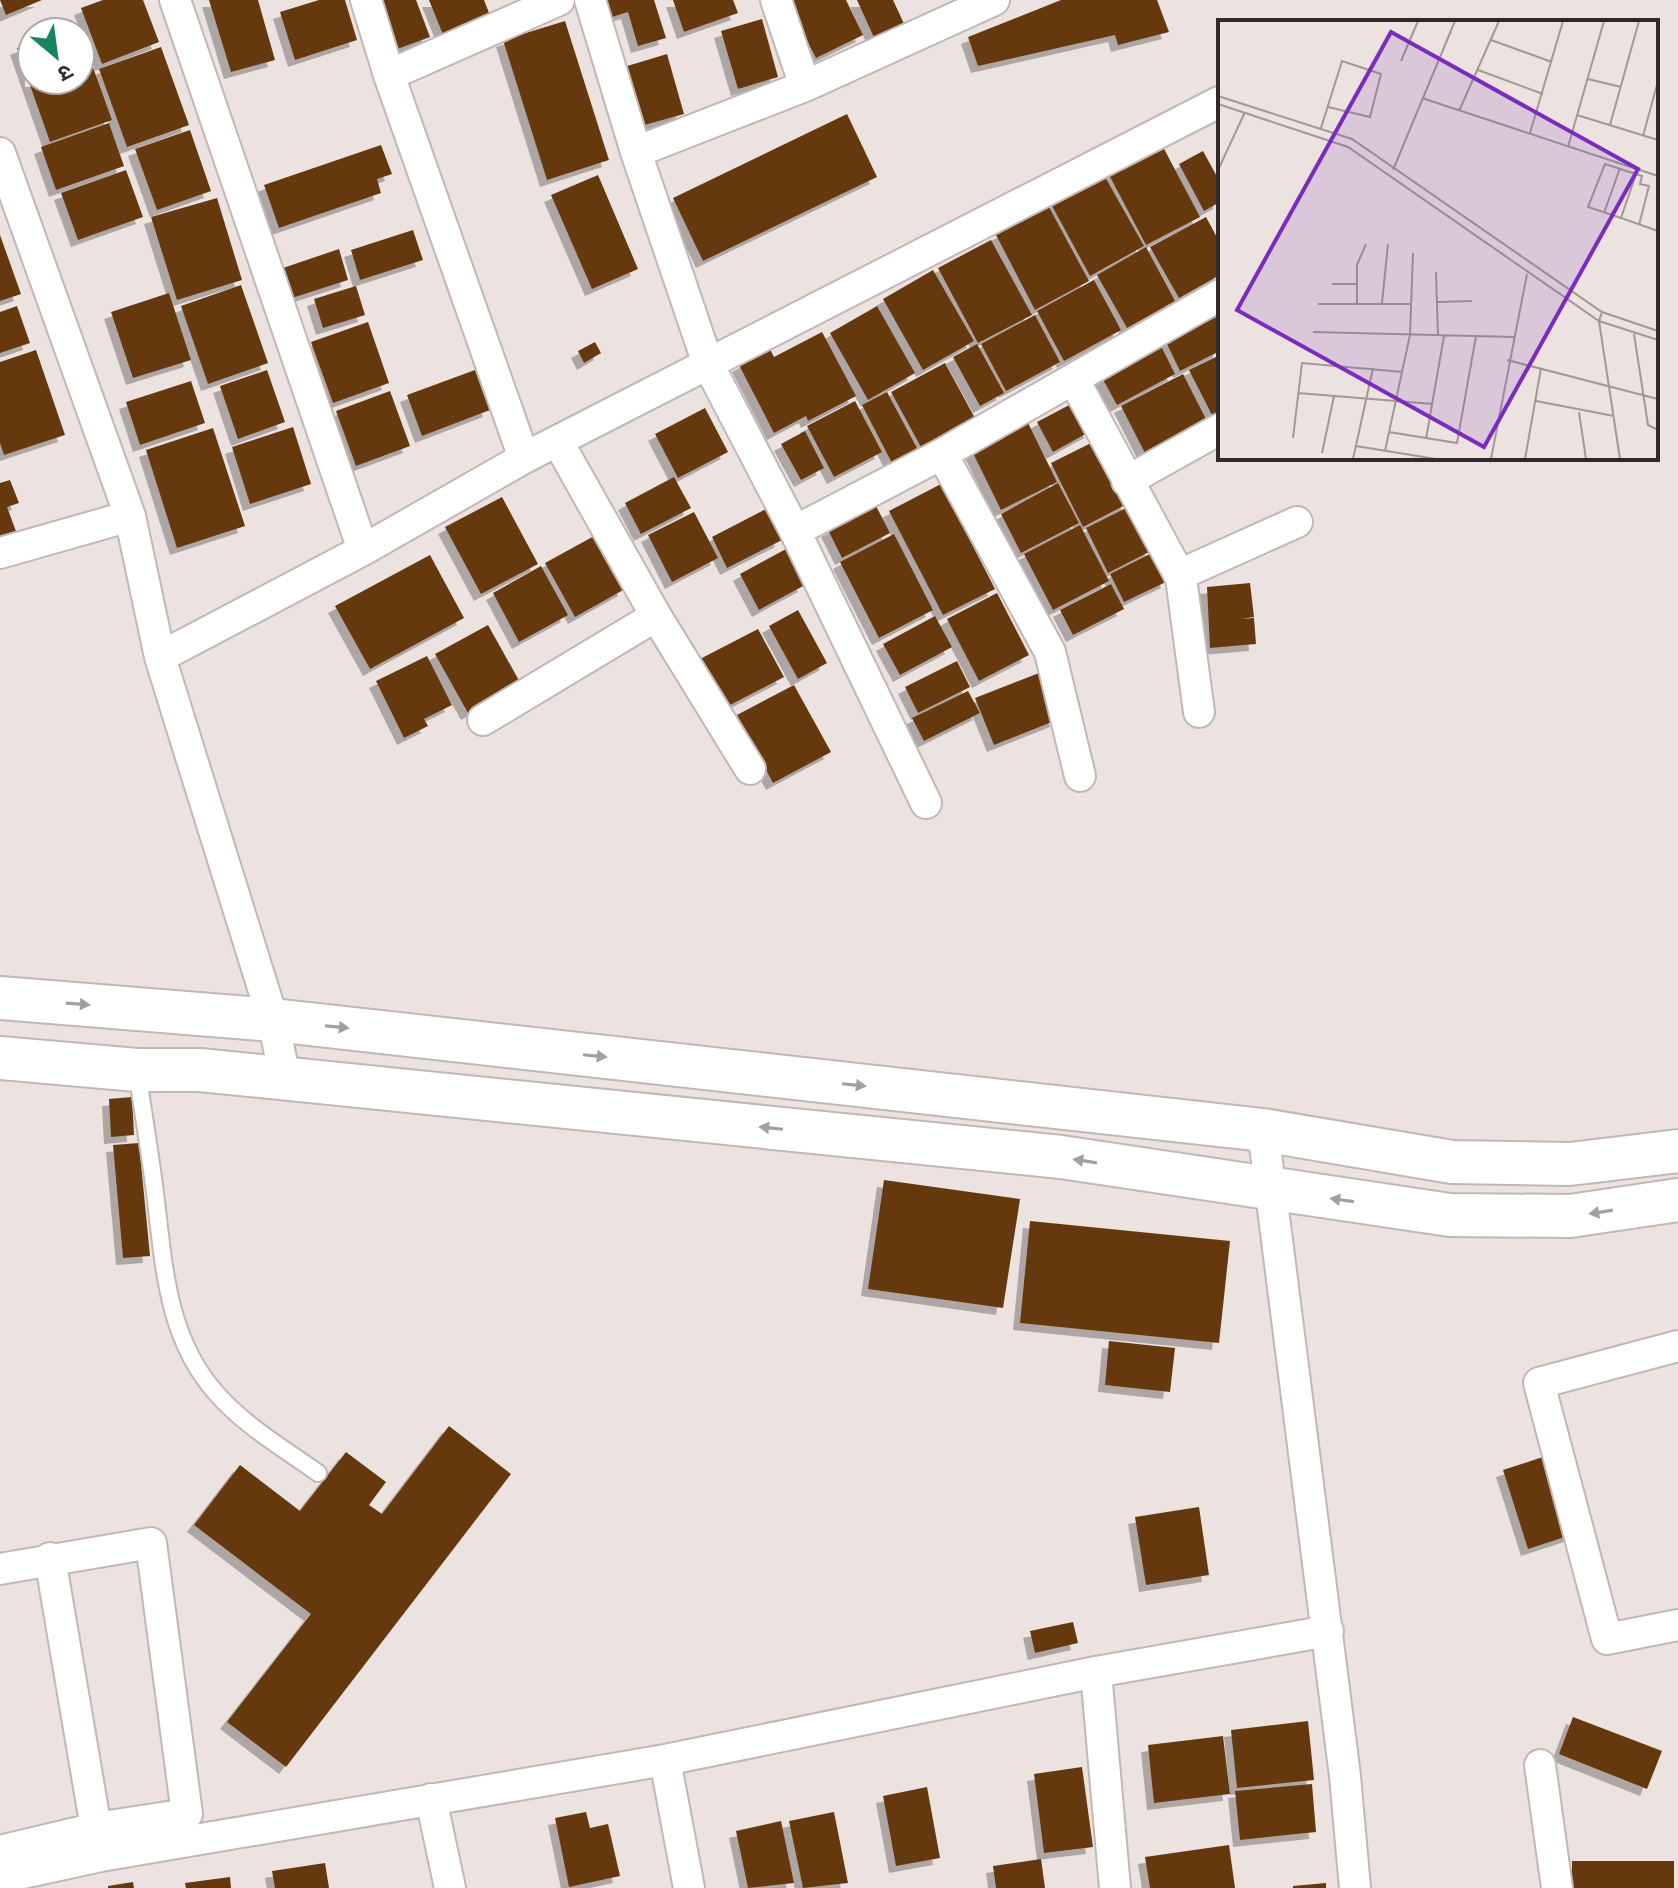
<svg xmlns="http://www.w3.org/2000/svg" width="1678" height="1888" font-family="Quicksand,'Noto Sans Devanagari',sans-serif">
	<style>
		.building { fill: #663911; filter: url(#shadow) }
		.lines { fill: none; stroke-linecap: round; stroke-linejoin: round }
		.lane-casing { stroke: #c1b8b6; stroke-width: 20 }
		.street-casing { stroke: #c1b8b6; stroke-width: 34 }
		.secondary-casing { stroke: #c1b8b6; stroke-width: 46 }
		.lane { stroke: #fff; stroke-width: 16 }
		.street { stroke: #fff; stroke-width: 30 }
		.secondary { stroke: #fff; stroke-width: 42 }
		.oneway { fill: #a1a09f }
		.inset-road { fill: none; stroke: #a09997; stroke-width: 2 }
		.view { fill: #7b2cbf; fill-opacity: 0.15; stroke: #7b2cbf; stroke-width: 4 }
		.inset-edge { fill: none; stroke: #2e2b2a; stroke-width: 4 }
	</style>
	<defs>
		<filter id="shadow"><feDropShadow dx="-7" dy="7" stdDeviation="0" flood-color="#0004"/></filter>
	</defs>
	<rect width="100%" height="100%" fill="#ece2e0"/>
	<path class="building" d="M0 0H42L6 15Z
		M103 0H143L159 42 102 64 81 8Z
		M209 0H258L275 60 231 72Z
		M319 0H345L357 40 295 60 280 12Z
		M373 0H416L430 37 392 51Z
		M429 0H484L491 18 444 37Z
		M600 0H654L666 38 638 46 628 12 606 19Z
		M673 0H733L738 13 684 32Z
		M786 0H846L863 35 816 58Z
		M857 0H893L907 30 877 44Z
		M1061 0H1157L1169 32 1118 45 1115 35 978 66 968 37Z
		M762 19 778 77 738 89 721 31Z
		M565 21 609 160 547 180 503 40Z
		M78 26 112 120 50 142 17 48 32 42V80H80V32H62Z
		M161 47 189 125 127 147 99 69Z
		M667 54 684 114 641 126 624 67Z
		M847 114 877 177 703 261 673 198Z
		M109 123 124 166 56 190 41 147Z
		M190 130 211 191 157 210 135 149Z
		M381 145 392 174 377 179 381 193 279 228 264 185Z
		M1162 145 1200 217 1146 245 1108 173Z
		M1203 151 1220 182V202L1204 211 1179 164Z
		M126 170 143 217 78 240 61 193Z
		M598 175 638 269 592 289 551 195Z
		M1104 175 1144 246 1090 276 1051 204Z
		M217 198 242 280 177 300 151 217Z
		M1049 207 1089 281 1035 310 996 235Z
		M1206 217 1220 243V275L1179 298 1150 247Z
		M413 230 423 260 360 280 351 250Z
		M0 235 21 294 0 301Z
		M991 240 1032 315 978 343 938 268Z
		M1146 247 1175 301 1127 328 1097 275Z
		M339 249 348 280 292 298 283 268Z
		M933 270 974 341 923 370 883 299Z
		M1094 280 1121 330 1064 361 1037 311Z
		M241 285 268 363 208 384 181 306Z
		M356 286 365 315 323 328 314 299Z
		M169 293 191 360 133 378 111 312Z
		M17 306 30 343 0 353V312Z
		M877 306 915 373 868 400 830 333Z
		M1035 315 1060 362 1006 391 981 344Z
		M1220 315V351L1180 371 1166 342Z
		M368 322 389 383 333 403 311 342Z
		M822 332 856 396 808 421 806 416 774 433 739 365 770 349 774 357Z
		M595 342 601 353 584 363 578 351Z
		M1159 342 1175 374 1117 405 1100 374Z
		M977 344 1004 393 980 406 953 357Z
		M36 350 65 435 4 455 0 443V362Z
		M1220 355V416L1214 419 1189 370Z
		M945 363 976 420 922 449 891 392Z
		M267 370 285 422 238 439 220 386Z
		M475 370 490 410 422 436 407 395Z
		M1183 374 1208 423 1146 455 1121 406Z
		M191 381 205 423 140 445 126 402Z
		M390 391 410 446 356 466 336 411Z
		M887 392 918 450 892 463 862 405Z
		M855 401 882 452 834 477 807 426Z
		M1075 402 1091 431 1053 452 1037 422Z
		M705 408 728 452 678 478 655 434Z
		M1028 423 1057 482 1001 510 972 451Z
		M293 427 311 484 250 504 232 447Z
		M213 428 245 526 177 548 146 450Z
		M805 431 824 468 801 480 781 444Z
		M1097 440 1129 503 1083 527 1051 463Z
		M674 477 691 508 641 534 625 503Z
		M10 480 19 503 7 507 17 534 0 540V483Z
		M1058 483 1079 523 1021 553 1001 514Z
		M941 484 995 589 943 615 889 511Z
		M502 497 538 564 481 594 445 527Z
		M876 506 890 533 842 558 828 530Z
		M1130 506 1153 550 1108 573 1086 528Z
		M766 509 782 540 727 568 712 537Z
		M694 512 718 558 672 582 648 535Z
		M1080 525 1109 581 1053 610 1024 554Z
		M894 534 933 610 879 638 840 562Z
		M596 535 625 589 575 617 545 563Z
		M786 549 805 585 759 610 740 574Z
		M1154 552 1168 581 1124 602 1110 574Z
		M430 555 464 618 370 669 335 606Z
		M541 566 568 615 519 642 493 593Z
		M1250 583 1254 617 1241 619 1254 618 1256 644 1210 648 1207 587Z
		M1111 584 1124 609 1073 635 1060 610Z
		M997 593 1029 655 979 681 947 619Z
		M798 610 827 663 798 679 769 626Z
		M935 616 952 647 900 675 883 644Z
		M488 625 521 684 468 713 435 654Z
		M758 629 784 677 726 707 700 659Z
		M427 656 452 705 424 719 428 726 404 738 376 681Z
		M957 661 970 687 918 713 905 687Z
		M1039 673 1057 720 994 745 975 698Z
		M794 685 831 752 773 783 737 715Z
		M968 691 980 713 924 741 912 718Z
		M132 1097 134 1135 111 1137 109 1099Z
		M139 1143 150 1256 123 1258 113 1145Z
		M884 1180 1020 1199 1003 1308 868 1289Z
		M1030 1221 1230 1241 1219 1343 1020 1323Z
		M1109 1341 1175 1348 1170 1392 1105 1385Z
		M449 1426 511 1474 286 1767 227 1722 311 1614 194 1525 240 1465 300 1511 346 1452 386 1482 369 1505 382 1514Z
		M1546 1456 1571 1535 1528 1549 1503 1470Z
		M1199 1507 1209 1575 1146 1585 1135 1517Z
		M1073 1622 1078 1643 1035 1653 1030 1631Z
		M1573 1717 1662 1751 1647 1789 1559 1754Z
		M1308 1721 1314 1780 1237 1788 1231 1730Z
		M1223 1736 1230 1794 1154 1803 1148 1745Z
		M1082 1767 1093 1847 1044 1853 1034 1774Z
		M1312 1784 1316 1832 1240 1840 1235 1791Z
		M927 1787 940 1858 896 1866 883 1796Z
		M586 1812 590 1828 608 1824 620 1876 569 1887 555 1818Z
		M834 1812 848 1883 803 1888 789 1821Z
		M781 1821 794 1883 748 1888 736 1831Z
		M1229 1845 1235 1888H1150L1145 1857Z
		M1041 1859 1045 1888H996L993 1866Z
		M1572 1861H1674V1888H1572Z
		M325 1863 329 1888H275L272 1871Z
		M230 1877 231 1888H186L185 1883Z
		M133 1882 134 1888H108V1886Z
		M1326 1883V1888H1293V1886Z"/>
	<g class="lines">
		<g class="lane-casing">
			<path id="lane" d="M137 1071C143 1112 150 1152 155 1193 164 1263 166 1338 217 1394 245 1426 283 1448 318 1473"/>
		</g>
		<g class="street-casing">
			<path id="street" d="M175 0 363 550
				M366 0 389 75 524 458
				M590 0 636 152 708 364 795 531 926 803
				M776 0 805 86
				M389 75 559 0
				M636 152 805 86 994 0
				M0 153 130 516 160 657 273 1020 285 1078
				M1074 380 1181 578 1199 712
				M558 442 656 616 750 769
				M942 454 1050 652 1080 776
				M1127 481 1220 429
				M795 531 942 454 1220 295
				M0 553 130 516
				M1179 575 1297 522
				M160 657 363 550 524 458 1219 102
				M483 720 656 616
				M1263 1130 1345 1776 1355 1888
				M1678 1346 1539 1383 1607 1639 1678 1625
				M50 1558 99 1846
				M0 1569 151 1543 187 1814 96 1828 0 1851
				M1096 1672 1115 1888
				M665 1760 689 1888
				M1540 1765 1557 1888
				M431 1799 450 1888
				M0 1878 101 1856 665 1760 1096 1672 1328 1631"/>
		</g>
		<g class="secondary-casing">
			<path id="secondary" d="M0 998 273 1020 1263 1130 1452 1162 1570 1164 1678 1151
				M0 1058 137 1070H200L1061 1157 1450 1215 1570 1216 1678 1200"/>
		</g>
		<use href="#lane" class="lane"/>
		<use href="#street" class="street"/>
		<use href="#secondary" class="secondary"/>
	</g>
	<defs><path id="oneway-solid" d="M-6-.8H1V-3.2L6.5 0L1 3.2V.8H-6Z" transform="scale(2)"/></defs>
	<g class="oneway">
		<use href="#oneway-solid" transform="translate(78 1004) rotate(4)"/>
		<use href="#oneway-solid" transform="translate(337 1027) rotate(6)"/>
		<use href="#oneway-solid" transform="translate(595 1056) rotate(6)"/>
		<use href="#oneway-solid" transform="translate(854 1085) rotate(6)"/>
		<use href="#oneway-solid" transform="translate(771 1128) rotate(-174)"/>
		<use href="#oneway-solid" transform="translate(1085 1161) rotate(-171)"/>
		<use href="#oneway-solid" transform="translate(1342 1200) rotate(-172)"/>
		<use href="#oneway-solid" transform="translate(1601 1212) rotate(171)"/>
	</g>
	<g transform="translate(1218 20)">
		<rect width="440" height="440" fill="#ece2e0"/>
		<path class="inset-road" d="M273 20 334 42M183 41 200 1M260 50 325 74M370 59 403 67M0 76 134 119 384 292 440 311M204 78 440 156M0 84 130 127 381 301 440 320M241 91 281 1M359 95 440 120M392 105 421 1M103 108 124 41 163 54 152 97 110 87M312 113 345 1M425 116 440 61M350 127 386 1M0 150 27 92M175 150 237 1M418 154 403 198 440 211M386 193 402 148M403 198 370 187 387 144 424 156 422 164 431 166 421 205M218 252 220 316M114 264H139M220 282 254 281M139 283V245L148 224M164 283 170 224M100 284H192M384 292 381 301 402 439M95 312 296 317M416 314 430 405 440 410M289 340 440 379M80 373 215 384M318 381 396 396M361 392 368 439M171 412 239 423 258 316M75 418 84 343 185 352M208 419 226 316M138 426 218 439M167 431 192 315 195 233M104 433 116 376M135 439 155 348M273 439 309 254M307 439 323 348"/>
		<path class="view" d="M173 12 420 149 266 427 19 290Z"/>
		<rect width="440" height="440" class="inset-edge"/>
	</g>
	<g transform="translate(56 56) rotate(151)"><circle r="38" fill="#ffffff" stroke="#abaaaa" stroke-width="2"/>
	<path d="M0-6L14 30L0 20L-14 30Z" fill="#1a835f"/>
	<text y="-12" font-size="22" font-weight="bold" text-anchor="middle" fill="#2e2b2a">उ</text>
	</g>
</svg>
